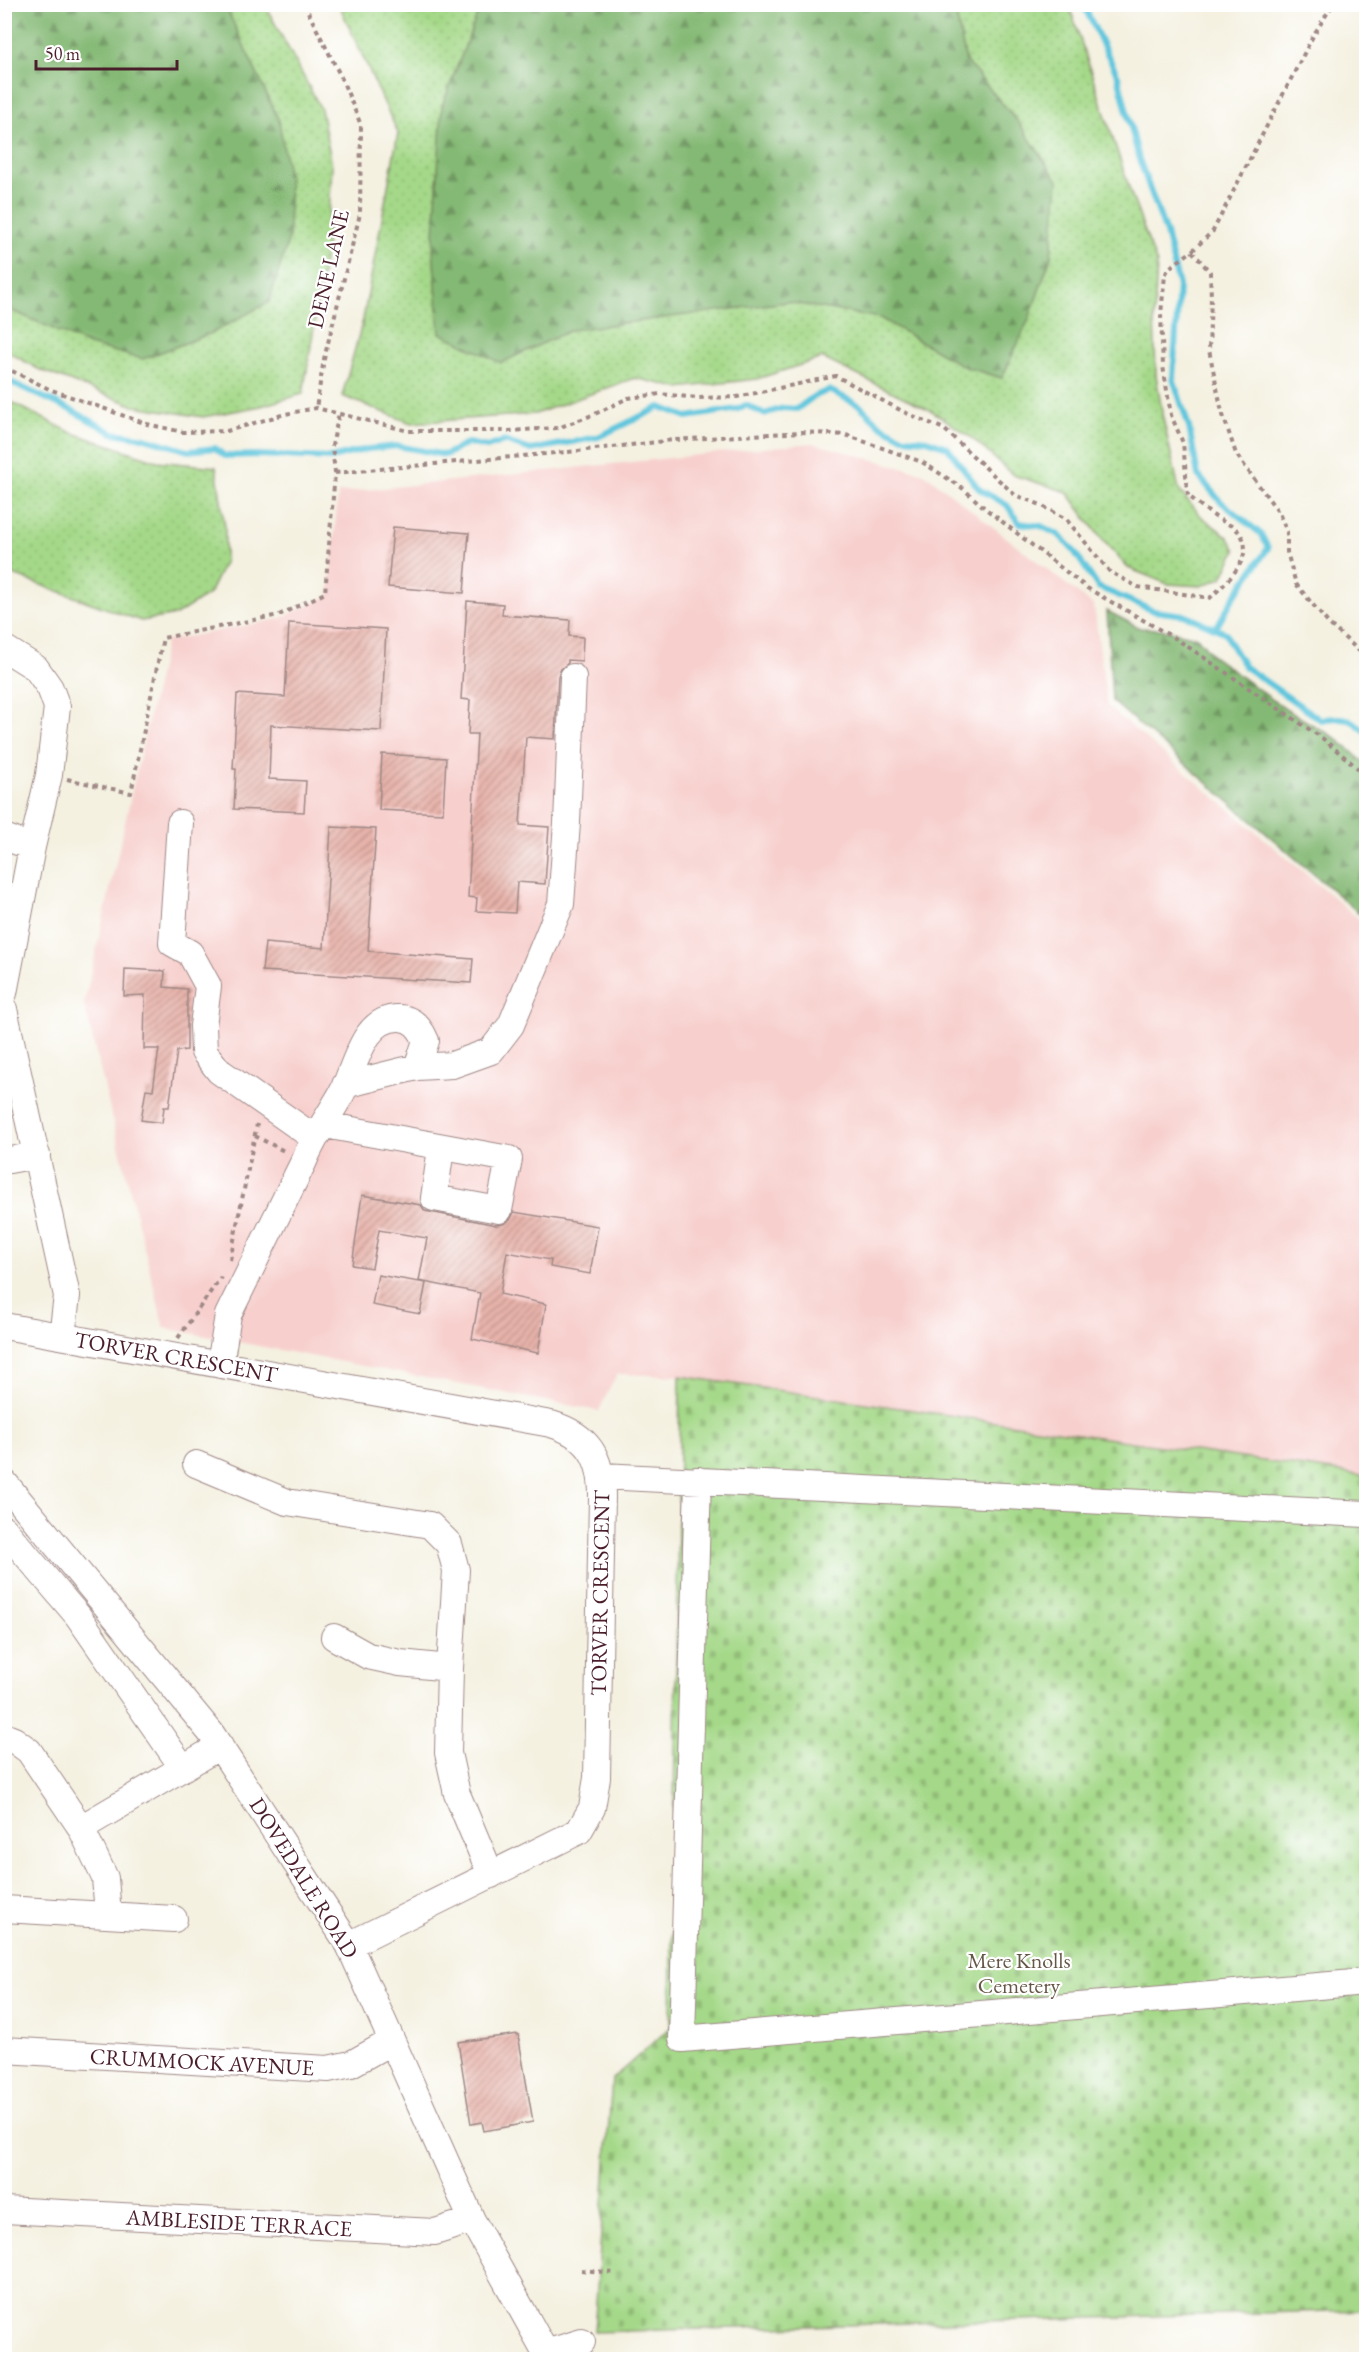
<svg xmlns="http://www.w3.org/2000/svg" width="1371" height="2364" font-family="'EB Garamond',serif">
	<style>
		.built { fill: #f7d0ce }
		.grass { fill: url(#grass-dots); stroke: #787c5a; stroke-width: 1.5 }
		.forest { fill: url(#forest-firs); stroke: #676c50; stroke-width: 1.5 }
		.cemetery { fill: url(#cemetery-stones); stroke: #787c5a; stroke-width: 1.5 }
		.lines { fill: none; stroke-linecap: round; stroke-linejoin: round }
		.stream { stroke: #60c6dd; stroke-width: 6 }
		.building { fill: url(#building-hatch) }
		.minor-casing { stroke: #9f8886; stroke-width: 28 }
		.path { stroke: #9f8886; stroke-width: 4; stroke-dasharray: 4.5 4.5; stroke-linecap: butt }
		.minor { stroke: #fff; stroke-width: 26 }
		.labels { text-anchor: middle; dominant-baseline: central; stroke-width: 4.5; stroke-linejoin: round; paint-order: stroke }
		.street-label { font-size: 22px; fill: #4a1f2b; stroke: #fff }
		.park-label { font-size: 22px; fill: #655747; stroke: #fff }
	</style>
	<defs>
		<pattern id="grass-dots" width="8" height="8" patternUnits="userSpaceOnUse" patternTransform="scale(1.5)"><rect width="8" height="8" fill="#a5d989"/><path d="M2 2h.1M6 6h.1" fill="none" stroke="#90ba76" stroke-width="1.8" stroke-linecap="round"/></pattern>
		<pattern id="forest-firs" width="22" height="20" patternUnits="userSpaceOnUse" patternTransform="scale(1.5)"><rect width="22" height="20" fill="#84b975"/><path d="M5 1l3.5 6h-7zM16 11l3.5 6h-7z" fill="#6e9660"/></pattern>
		<pattern id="cemetery-stones" width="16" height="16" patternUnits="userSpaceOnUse" patternTransform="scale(1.5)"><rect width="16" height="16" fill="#a5d989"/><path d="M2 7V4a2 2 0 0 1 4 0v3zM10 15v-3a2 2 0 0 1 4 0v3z" fill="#90ba76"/></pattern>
		<pattern id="building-hatch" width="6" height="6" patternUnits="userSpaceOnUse" patternTransform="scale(1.5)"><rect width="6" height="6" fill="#e7b3aa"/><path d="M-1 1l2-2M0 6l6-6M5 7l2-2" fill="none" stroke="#bd918b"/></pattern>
	</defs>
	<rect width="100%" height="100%" fill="#fff"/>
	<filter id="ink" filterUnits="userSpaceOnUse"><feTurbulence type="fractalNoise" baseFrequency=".0167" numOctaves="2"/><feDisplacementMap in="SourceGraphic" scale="12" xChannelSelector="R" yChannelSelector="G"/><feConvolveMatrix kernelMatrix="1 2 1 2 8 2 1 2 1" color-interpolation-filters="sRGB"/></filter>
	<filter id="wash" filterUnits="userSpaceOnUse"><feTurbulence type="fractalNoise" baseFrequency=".008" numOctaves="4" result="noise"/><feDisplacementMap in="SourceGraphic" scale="24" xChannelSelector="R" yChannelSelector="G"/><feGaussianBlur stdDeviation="1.35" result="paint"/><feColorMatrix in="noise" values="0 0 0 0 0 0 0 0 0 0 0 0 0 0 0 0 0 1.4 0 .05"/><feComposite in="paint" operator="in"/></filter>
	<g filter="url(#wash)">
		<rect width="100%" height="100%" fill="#f4f1e1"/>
		<path class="built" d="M812 443 924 473 1094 606 1107 706 1366 925V1476L680 1376 617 1374 599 1411 164 1328 84 1004 166 641 279 619 329 596 338 493Z"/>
		<path class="grass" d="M5 5H265L321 109 332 165 328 232 318 303 303 394 261 406 203 417 135 406 38 369 5 350Z
			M339 5H1069L1133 199 1157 264 1154 317 1156 375 1163 418 1179 490 1201 516 1228 537 1236 550 1222 578 1201 586 1168 584 1128 568 1100 537 1067 492 1013 475 973 439 932 411 822 358 757 379 678 388 635 378 535 414 411 423 342 396 363 320 398 133Z
			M5 399 70 432 157 461 216 467 225 527V561L209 594 176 615 141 621 5 572Z"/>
		<path class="forest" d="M5 4 225 5 279 121 289 179V238L269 302 212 333 143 359 89 345 13 311 5 304Z
			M481 5H954L966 61 1019 123 1058 181 1051 256 1029 319 1002 378 965 367 880 318 787 302 571 330 501 363 440 333 433 251 442 106Z
			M1107 611 1140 628 1161 629 1197 637 1214 657 1287 710 1336 738 1366 764V919L1112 701Z"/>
		<path class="cemetery" d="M680 1376 1366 1476V2310L594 2332 612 2079 671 2027Z"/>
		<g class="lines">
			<path class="stream" d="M1083 4 1118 76 1139 159 1166 233 1179 286 1173 378 1189 427 1198 475 1220 501 1261 534 1268 548 1232 600 1216 628
				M4 379 73 411 113 433 145 438 188 451 215 448 225 456 258 455 331 458 368 449 398 446 445 455 468 443 487 447 504 441 531 450 598 437 660 407 687 417 738 409 746 405 764 414 783 408 797 409 813 397 829 390 859 405 881 426 904 438 927 440 947 447 979 489 1007 505 1019 523 1041 526 1059 535 1074 551 1098 587 1154 611 1184 615 1226 633 1230 643 1245 667 1321 720C1343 716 1350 717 1366 732"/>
		</g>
		<g id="blocks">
			<path class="building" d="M393 527 469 533 464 593 388 587Z
				M467 601 503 604 502 615 570 620 569 636 583 637 582 661 568 660V663L561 669 558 676 555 739 526 737 520 825 549 827 545 884 517 882 515 913 476 911 477 898 468 897 477 734H468L470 700 461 699Z
				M289 623 386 629 381 731 271 725 269 779 306 781 304 812 234 809 236 769H233L237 694 285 697Z
				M382 754 446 758 443 813 379 810Z
				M331 827 376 829 368 951 473 959 471 983 262 971 265 943 324 948Z
				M125 969 165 971 164 987 187 989V1050L177 1051 169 1107H164L162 1123 141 1120 146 1089 153 1090 159 1049H144L145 995 124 996Z
				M362 1195 421 1205 425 1211 496 1225 503 1224 510 1220 514 1212 598 1226 590 1274 550 1267 551 1260 507 1252 500 1294 546 1304 538 1353 472 1339 480 1293 419 1281 427 1238 379 1230 372 1268 352 1265Z
				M378 1275 426 1283 420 1314 372 1305Z
				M518 2034 533 2122 484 2131 482 2122 471 2124 458 2042Z"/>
		</g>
	</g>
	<g filter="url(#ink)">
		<use href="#blocks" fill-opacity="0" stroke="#9f8886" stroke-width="1.5"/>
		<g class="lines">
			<g class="minor-casing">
				<path id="minor" d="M4 648 36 668 50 688 57 707 49 775 32 847 4 993
					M180 823 172 943 190 953 208 986 203 1026 204 1052 219 1071 313 1137
					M4 837 32 847
					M4 1009 67 1296 62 1336
					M345 1085 417 1067 452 1065 491 1051 511 1025 561 904 567 823 573 677
					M325 1125 509 1159 499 1210 434 1198 441 1148
					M4 1161 37 1155
					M4 1326 551 1424C588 1435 602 1457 602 1496L597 1778 592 1808 579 1831 349 1945
					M220 1365 228 1315 304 1161C314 1136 329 1116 342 1093 355 1068 363 1016 400 1018 414 1019 421 1029 426 1041L417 1067
					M196 1464 287 1502 430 1525 449 1544 456 1570 450 1668 448 1753 457 1794 491 1875
					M602 1476 1366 1514
					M698 1480 682 2039 1366 1982
					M4 1482 211 1733 349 1945 472 2220 546 2353 548 2360
					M4 1529 78 1616 183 1768
					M334 1637 368 1656 400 1663 450 1668
					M4 1736 14 1740 29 1751 81 1828 105 1878 108 1914
					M81 1828 220 1746
					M4 1909 174 1919
					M4 2050 328 2069 351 2064 392 2041
					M4 2210 435 2232 472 2220
					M546 2353 582 2342"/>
			</g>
			<path class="path" d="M304 4 341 77 361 125 360 214 324 359 316 408
				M1192 251 1210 272 1211 297 1209 350 1222 412 1236 454 1279 513 1287 532V552L1296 584 1328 623 1366 657
				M4 367 49 389 147 424 183 432 227 431 285 414 316 408 409 431H507L558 428 595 414 628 398 660 394 698 398 737 397 836 376 904 412 944 429 1015 495 1041 505 1066 519 1110 572 1138 587 1210 598C1226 583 1259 554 1238 531 1232 525 1221 521 1214 516 1205 510 1197 502 1188 496L1183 443 1171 415 1163 366 1161 314 1165 275 1169 268 1192 251 1213 231 1313 36 1333 4
				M335 473 578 451 674 440 802 432 846 435 922 462 961 487 986 509 1087 588 1178 640 1322 738 1366 775
				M67 779 131 793 163 638 279 615 325 593 335 473 332 446 339 413
				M255 1136 286 1152
				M230 1260 257 1124
				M178 1338 221 1277
				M581 2270 615 2273"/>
			<use href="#minor" class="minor"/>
		</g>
	</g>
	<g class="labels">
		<g class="street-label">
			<text transform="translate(328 269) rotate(-77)">DENE LANE</text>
			<text transform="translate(176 1357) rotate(10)">TORVER CRESCENT</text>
			<text transform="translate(600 1593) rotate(-89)">TORVER CRESCENT</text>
			<text transform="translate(304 1878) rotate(58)">DOVEDALE ROAD</text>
			<text transform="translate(202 2062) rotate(3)">CRUMMOCK AVENUE</text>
			<text transform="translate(239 2223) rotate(3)">AMBLESIDE TERRACE</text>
		</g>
		<g class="park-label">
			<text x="1019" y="1960">Mere Knolls<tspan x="1019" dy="25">Cemetery</tspan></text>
		</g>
	</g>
	<rect width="1371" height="2364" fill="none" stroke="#fff" stroke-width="24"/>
	<path d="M36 60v9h141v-9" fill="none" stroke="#4a1f2b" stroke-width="3"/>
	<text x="45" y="60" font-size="18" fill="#4a1f2b" stroke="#ffffff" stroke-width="4.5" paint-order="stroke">50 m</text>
</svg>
